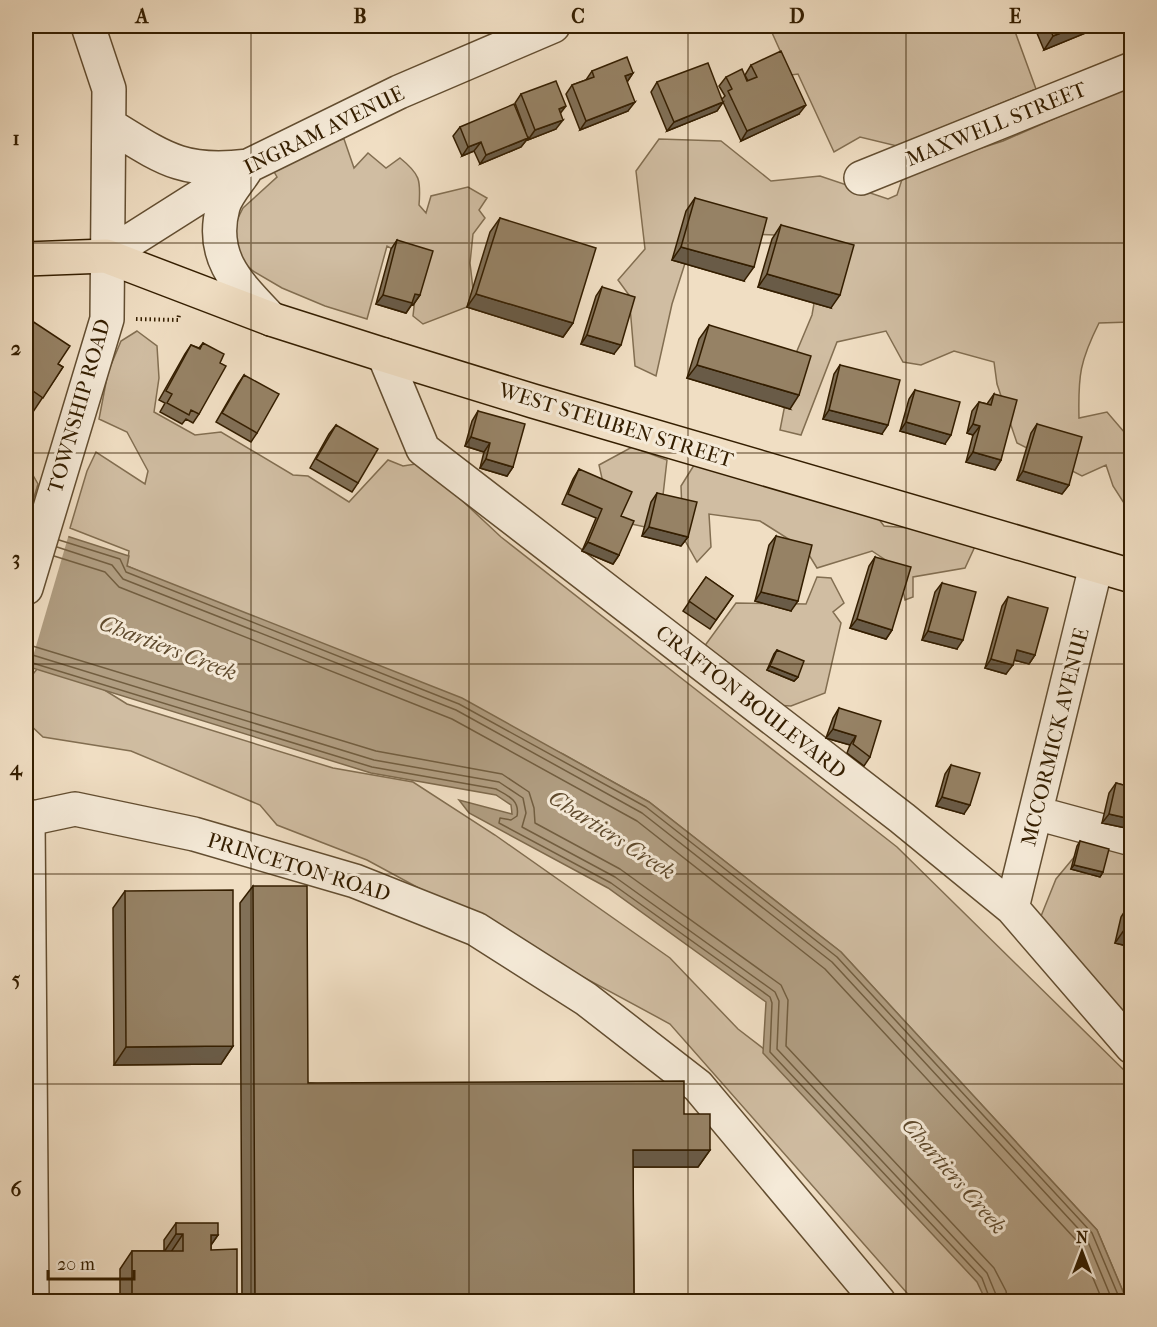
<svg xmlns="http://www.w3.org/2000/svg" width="1157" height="1327" font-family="'IM FELL French Canon',serif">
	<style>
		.green { fill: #d0bda2; stroke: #826e51; stroke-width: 1.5 }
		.water { fill: #b09d81; stroke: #7e6a4d; stroke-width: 1.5 }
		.pier { fill: #f0dec3 }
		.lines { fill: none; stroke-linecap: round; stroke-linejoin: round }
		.shore { stroke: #725e40; stroke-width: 1.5 }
		.minor-casing { stroke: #634e31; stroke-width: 36 }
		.major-casing { stroke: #341e00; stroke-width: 36 }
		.path { stroke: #341e00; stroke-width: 4; stroke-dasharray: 1.5 3; stroke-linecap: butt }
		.minor { stroke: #f5ead8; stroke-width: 33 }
		.major { stroke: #f0dec3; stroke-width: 33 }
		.wall { fill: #817057; stroke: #341e00; stroke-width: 1.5 }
		.shaded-wall { fill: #695b47; stroke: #341e00; stroke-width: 1.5 }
		.building { fill: #968265; stroke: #341e00; stroke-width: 1.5 }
		.grid { fill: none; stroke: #341e00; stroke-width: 1.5; stroke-opacity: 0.55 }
		.labels { text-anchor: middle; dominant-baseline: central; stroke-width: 6; stroke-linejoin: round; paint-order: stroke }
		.street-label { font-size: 21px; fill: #341e00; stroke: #f5ead8 }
		.water-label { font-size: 22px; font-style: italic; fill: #5f4a2d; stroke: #f5ead8 }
		.neatline { fill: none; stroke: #341e00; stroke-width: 2 }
		.grid-label { font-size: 20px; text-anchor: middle; font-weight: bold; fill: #341e00 }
	</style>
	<rect width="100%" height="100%" fill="#f0dec3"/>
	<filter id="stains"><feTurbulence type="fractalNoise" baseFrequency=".00333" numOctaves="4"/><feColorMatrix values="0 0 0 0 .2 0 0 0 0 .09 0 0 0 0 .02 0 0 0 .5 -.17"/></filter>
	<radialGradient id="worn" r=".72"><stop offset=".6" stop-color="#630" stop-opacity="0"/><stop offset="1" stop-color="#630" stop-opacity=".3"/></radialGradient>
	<path class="green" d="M769 26H1013L1036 89 897 146 860 137 834 152 798 74 791 75Z
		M1131 85V322L1099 323C1080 361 1078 375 1079 418L1107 412 1131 440V514L1113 486 1106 465 1082 476 1017 443 997 384 994 362 954 351 921 365 903 362 886 331 837 342 801 435 780 430 794 358 812 315 820 269 775 235 695 232 672 304 656 376 635 366 629 295 618 280 645 249 636 171 659 139 721 141 771 181 820 176 888 199 897 195 904 173 1003 141Z
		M344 139 354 168 368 153 386 168 400 158C420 174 421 180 419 205L426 213 431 196 468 187 487 198 479 210 485 218 473 234 470 263 473 289 467 307 423 324 413 316 419 263 387 246 367 319 325 306 282 288 253 271 239 258 233 228 243 208 277 177 273 170 310 147Z
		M137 331 157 346 159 378 154 412 195 435 221 432 293 475 308 476 349 502 388 460 403 466 422 463 501 537 897 847 1131 1077V1301H1127L1097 1230 841 952 649 802 563 754 127 566 129 551 70 528 87 471 96 452 145 484 148 471 127 432 99 419 108 372 121 341Z
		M632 447 667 460 662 504 645 527 627 523 609 510 599 465Z
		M696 462 875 514 884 526 923 529 977 542 965 568 913 577V597L905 600 899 569 872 551 817 568 806 550 760 521 709 514 711 547 697 562 683 537 681 486Z
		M26 463 38 484 26 524Z
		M817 577 831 578 844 603 833 612 841 623 825 693 791 706 743 703 701 651 736 603 806 604Z
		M48 655 127 704 333 768 413 782 495 835 670 958 738 1029 799 1076 1007 1301H914L670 1024 367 860 277 825 260 805 131 751 43 737 26 721V683Z
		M1131 835V1031L1037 926 1056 879 1090 838Z"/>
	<path class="water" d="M26 523 129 556 127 566 462 698 649 802 841 952 1097 1230 1127 1301H986L977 1282 763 1053 766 1002 608 888 469 813 459 800 512 814 511 805 496 795 371 773 26 666Z"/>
	<path class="pier" d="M27 520 69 534 29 670 26 669Z"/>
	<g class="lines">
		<path class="shore" d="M59 540 120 559 126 572 459 704 646 807 837 957 1092 1233 1121 1302
			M57 547 112 565 123 579 456 710 642 813 832 962 1086 1237 1113 1302
			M54 556 105 572 119 587 452 719 637 821 825 969 1078 1242 1103 1302
			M26 644 376 751 502 774 529 792 534 808 535 823 620 869 781 985 788 1000 786 1046 994 1268 1006 1291 1008 1302
			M26 653 374 760 499 782 523 798 526 813 522 827 615 877 775 992 779 1001 777 1049 987 1273 999 1302
			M26 661 372 767 496 789C509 796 520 801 517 816L511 820 500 818 499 823 611 883 770 997 772 1003 770 1052 982 1278 991 1302"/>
		<g class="minor-casing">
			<path id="minor" d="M111 126C163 158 183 174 247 166
				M245 171C238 182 226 195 223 207 209 258 239 285 271 319
				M861 178 1132 69
				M106 256 248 166 399 92 553 26
				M384 355 423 449 902 818 1012 908 1132 1047
				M26 588 107 319 109 89 88 26
				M1036 813 1132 839
				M26 815 28 819 32 1302
				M28 819 75 809 194 834 355 881 476 929 586 999 698 1086 879 1302
				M1012 908 1096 566"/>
		</g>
		<g class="major-casing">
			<path id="major" d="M26 259 106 256 271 319 384 355 533 401 1132 576"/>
		</g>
		<path class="path" d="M136 319 178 320 179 315"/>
		<use href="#minor" class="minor"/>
		<use href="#major" class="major"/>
	</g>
	<path class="wall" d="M1034 26H1096L1093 30 1044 50Z
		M751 65 799 114 741 141 723 102 717 111 667 131 651 92 657 82 722 99 725 96 719 86 726 77 748 81 745 75Z
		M592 71 633 73 627 82 628 111 580 130 566 94 572 85 586 80Z
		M521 94 560 113 556 129 528 140V138L521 147 480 164 474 151 462 156 453 136 460 127 525 130 515 103Z
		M695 198 744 281 672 260 686 211Z
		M500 218 573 323 563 337 467 307 490 232Z
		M781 225 831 308 758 287 772 239Z
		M397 240 420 295 413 305 412 304 406 313 376 304 391 249Z
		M602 287 614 354 581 344 596 296Z
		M26 317 58 364 63 367 31 415 26 411Z
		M709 325 790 409 687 378 699 339Z
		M203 343 220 363 199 414 193 423 186 419 182 424 160 412 165 403 159 400 185 354 191 345 199 348Z
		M840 365 882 434 823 419 834 374Z
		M244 375 257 433 251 442 216 422 238 384Z
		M915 390 945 444 900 431 909 399Z
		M994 394 1001 460 995 470 966 462 973 435 967 433 972 411 979 402 987 404Z
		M478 411 513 467 507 476 480 468 484 452 465 446 472 421Z
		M1037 424 1069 485 1062 494 1017 480 1031 433Z
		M336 425 358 483 352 492 310 468 329 434Z
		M579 469 621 516 619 555 613 564 582 551 596 518 562 504 573 479Z
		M657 493 688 537 681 546 642 536 651 502Z
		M776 536 791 611 755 601 769 545Z
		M875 557 892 630 886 639 850 628 869 566Z
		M706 577 733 596 710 629 683 611Z
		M942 583 957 649 922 640 935 592Z
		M1008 597 1035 655 1029 664 1014 660 1006 674 985 668 1002 606Z
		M777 650 798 677 794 681 767 670 774 654Z
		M1131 682V713L1125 711Z
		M839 708 870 757 864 766 847 753 850 745 826 738 833 718Z
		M951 765 964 814 936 806 945 774Z
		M1116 783 1131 787V829L1102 823 1109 793Z
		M1080 841 1103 872 1100 877 1071 869 1077 846Z
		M253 886 308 1083 684 1114 710 1150 698 1167H633L634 1302H242L240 903Z
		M125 891 233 1046 221 1064 114 1065 113 908Z
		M1130 903H1131V947L1115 943 1121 917Z
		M176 1223 218 1235 211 1245V1250L237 1302H120V1269L132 1251H164V1240Z"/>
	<path class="shaded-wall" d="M1079 26H1096L1093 30 1044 50 1053 36Z
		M633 73 627 82 625 76Z
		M635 102 628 111 580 130 586 121Z
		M723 102 717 111 667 131 674 122Z
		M806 105 799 114 741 141 747 131Z
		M566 106 559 115V109Z
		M563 120 556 129 528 140 535 130Z
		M528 138 521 147 480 164 486 155Z
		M481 142 474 151 462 156 468 147Z
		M681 247 754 267 744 281 672 260Z
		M767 274 840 295 831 308 758 287Z
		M415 294 420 295 413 305 412 304 406 313 376 304 383 295Z
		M476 294 573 323 563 337 467 307Z
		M587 335 621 345 614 354 581 344Z
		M697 365 799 395 790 409 687 378Z
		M829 410 888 425 882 434 823 419Z
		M906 422 951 435 945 444 900 431Z
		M973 424 980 426 973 435 967 433Z
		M471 437 490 443 484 452 465 446Z
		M973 452 1001 460 995 470 966 462Z
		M486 459 513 467 507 476 480 468Z
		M1023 471 1069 485 1062 494 1017 480Z
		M649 527 688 537 681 546 642 536Z
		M588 542 619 555 613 564 582 551Z
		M761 592 798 601 791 611 755 601Z
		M857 619 892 630 886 639 850 628Z
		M928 631 963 640 957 649 922 640Z
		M1017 650 1035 655 1029 664 1010 659Z
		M991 659 1013 665 1006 674 985 668Z
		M770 666 798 677 794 681 767 670Z
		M1131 702V713L1125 711Z
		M833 729 856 736 850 745 826 738Z
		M942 797 970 805 964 814 936 806Z
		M1109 814 1131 819V829L1102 823Z
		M1074 865 1103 872 1100 877 1071 869Z
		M1124 930 1131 931V947L1115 943Z
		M233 1046 221 1064 114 1065 126 1047Z
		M633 1150H710L698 1167H621Z
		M176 1234H183L171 1252H164Z
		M211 1235H218L206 1252Z"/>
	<path class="building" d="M1049 26H1079L1053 36Z
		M781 51 806 105 747 131 728 91 732 89 726 77 742 69 747 81 757 77 751 65Z
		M627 57 633 73 625 76 635 102 586 121 572 85 594 77 592 71Z
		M708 63 723 102 674 122 657 82Z
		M556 81 566 106 559 109 563 120 535 130 521 94Z
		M514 104 528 138 486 155 481 142 468 147 460 127Z
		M695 198 767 218 754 267 681 247Z
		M500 218 596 248 573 323 476 294Z
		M781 225 854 245 840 295 767 274Z
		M397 240 433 251 420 295 415 294 412 303 383 295Z
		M602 287 635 297 621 345 587 335Z
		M26 317 70 346 58 364 63 367 43 398 26 386Z
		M709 325 811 356 799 395 697 365Z
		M203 343 224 354 220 363 226 366 199 414 191 410 189 415 167 403 172 394 166 391 191 345 200 349Z
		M840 365 900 380 888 425 829 410Z
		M244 375 279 394 257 433 222 413Z
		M915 390 960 402 951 435 906 422Z
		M994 394 1017 400 1001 460 973 452 980 426 973 424 979 402 991 405Z
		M478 411 525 424 513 467 486 459 490 443 471 437Z
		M1037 424 1082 437 1069 485 1023 471Z
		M336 425 378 449 358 483 316 459Z
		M579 469 632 492 621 516 634 521 619 555 588 542 602 509 568 494Z
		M657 493 697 502 688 537 649 527Z
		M776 536 812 545 798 601 761 592Z
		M875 557 911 567 892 630 857 619Z
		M706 577 733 596 716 620 689 601Z
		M942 583 976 592 963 640 928 631Z
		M1008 597 1048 608 1035 655 1017 650 1013 665 991 659Z
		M777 650 804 661 798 677 770 666Z
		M839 708 881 721 870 757 853 744 856 736 833 729Z
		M951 765 980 773 970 805 942 797Z
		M1116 783 1131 787V819L1109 814Z
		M1080 841 1109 849 1103 872 1074 865Z
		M253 886H307L308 1083 684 1081V1114H710V1150H633L634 1302H255Z
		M233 890V1046L126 1047 125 891Z
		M1130 903H1131V931L1124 930Z
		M176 1223H218V1235H211V1250L237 1249V1302H132V1251H183V1234H176Z"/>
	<path class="grid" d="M251 26V1302M469 26V1302M688 26V1302M906 26V1302M26 243H1132M26 453H1132M26 664H1132M26 874H1132M26 1084H1132"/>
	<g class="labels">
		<g class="street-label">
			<text transform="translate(996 124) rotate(-22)">MAXWELL STREET</text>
			<text transform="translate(324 130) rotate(-26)">INGRAM AVENUE</text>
			<text transform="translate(79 406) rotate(-74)">TOWNSHIP ROAD</text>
			<text transform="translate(616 425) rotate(17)">WEST STEUBEN STREET</text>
			<text transform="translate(751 702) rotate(38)">CRAFTON BOULEVARD</text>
			<text transform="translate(1055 737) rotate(-76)">MCCORMICK AVENUE</text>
			<text transform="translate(299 867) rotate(17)">PRINCETON ROAD</text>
		</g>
		<g class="water-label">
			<text transform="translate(168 648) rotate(21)">Chartiers Creek</text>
			<text transform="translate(612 835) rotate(33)">Chartiers Creek</text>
			<text transform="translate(954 1176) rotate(49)">Chartiers Creek</text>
		</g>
	</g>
	<rect width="1157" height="1327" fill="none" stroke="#f0dec3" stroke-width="66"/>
	<g transform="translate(1082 1252)" stroke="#f5ead8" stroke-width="4.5" paint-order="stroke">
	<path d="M0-4.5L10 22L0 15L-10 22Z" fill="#341e00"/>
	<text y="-9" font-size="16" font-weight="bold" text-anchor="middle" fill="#341e00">N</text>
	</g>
	<path d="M48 1270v9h86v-9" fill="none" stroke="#341e00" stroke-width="3"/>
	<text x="57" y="1270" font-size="18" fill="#341e00" stroke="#f5ead8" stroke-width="4.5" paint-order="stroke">20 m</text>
	<rect x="33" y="33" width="1091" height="1261" class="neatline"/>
	<g class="grid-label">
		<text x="142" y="23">A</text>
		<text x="360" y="23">B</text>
		<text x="578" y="23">C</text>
		<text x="797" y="23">D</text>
		<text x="1015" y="23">E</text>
		<text x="16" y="145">1</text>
		<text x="16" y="355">2</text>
		<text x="16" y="565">3</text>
		<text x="16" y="775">4</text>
		<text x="16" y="986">5</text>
		<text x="16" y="1196">6</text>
	</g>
	<rect width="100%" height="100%" filter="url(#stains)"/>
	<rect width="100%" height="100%" fill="url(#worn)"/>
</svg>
